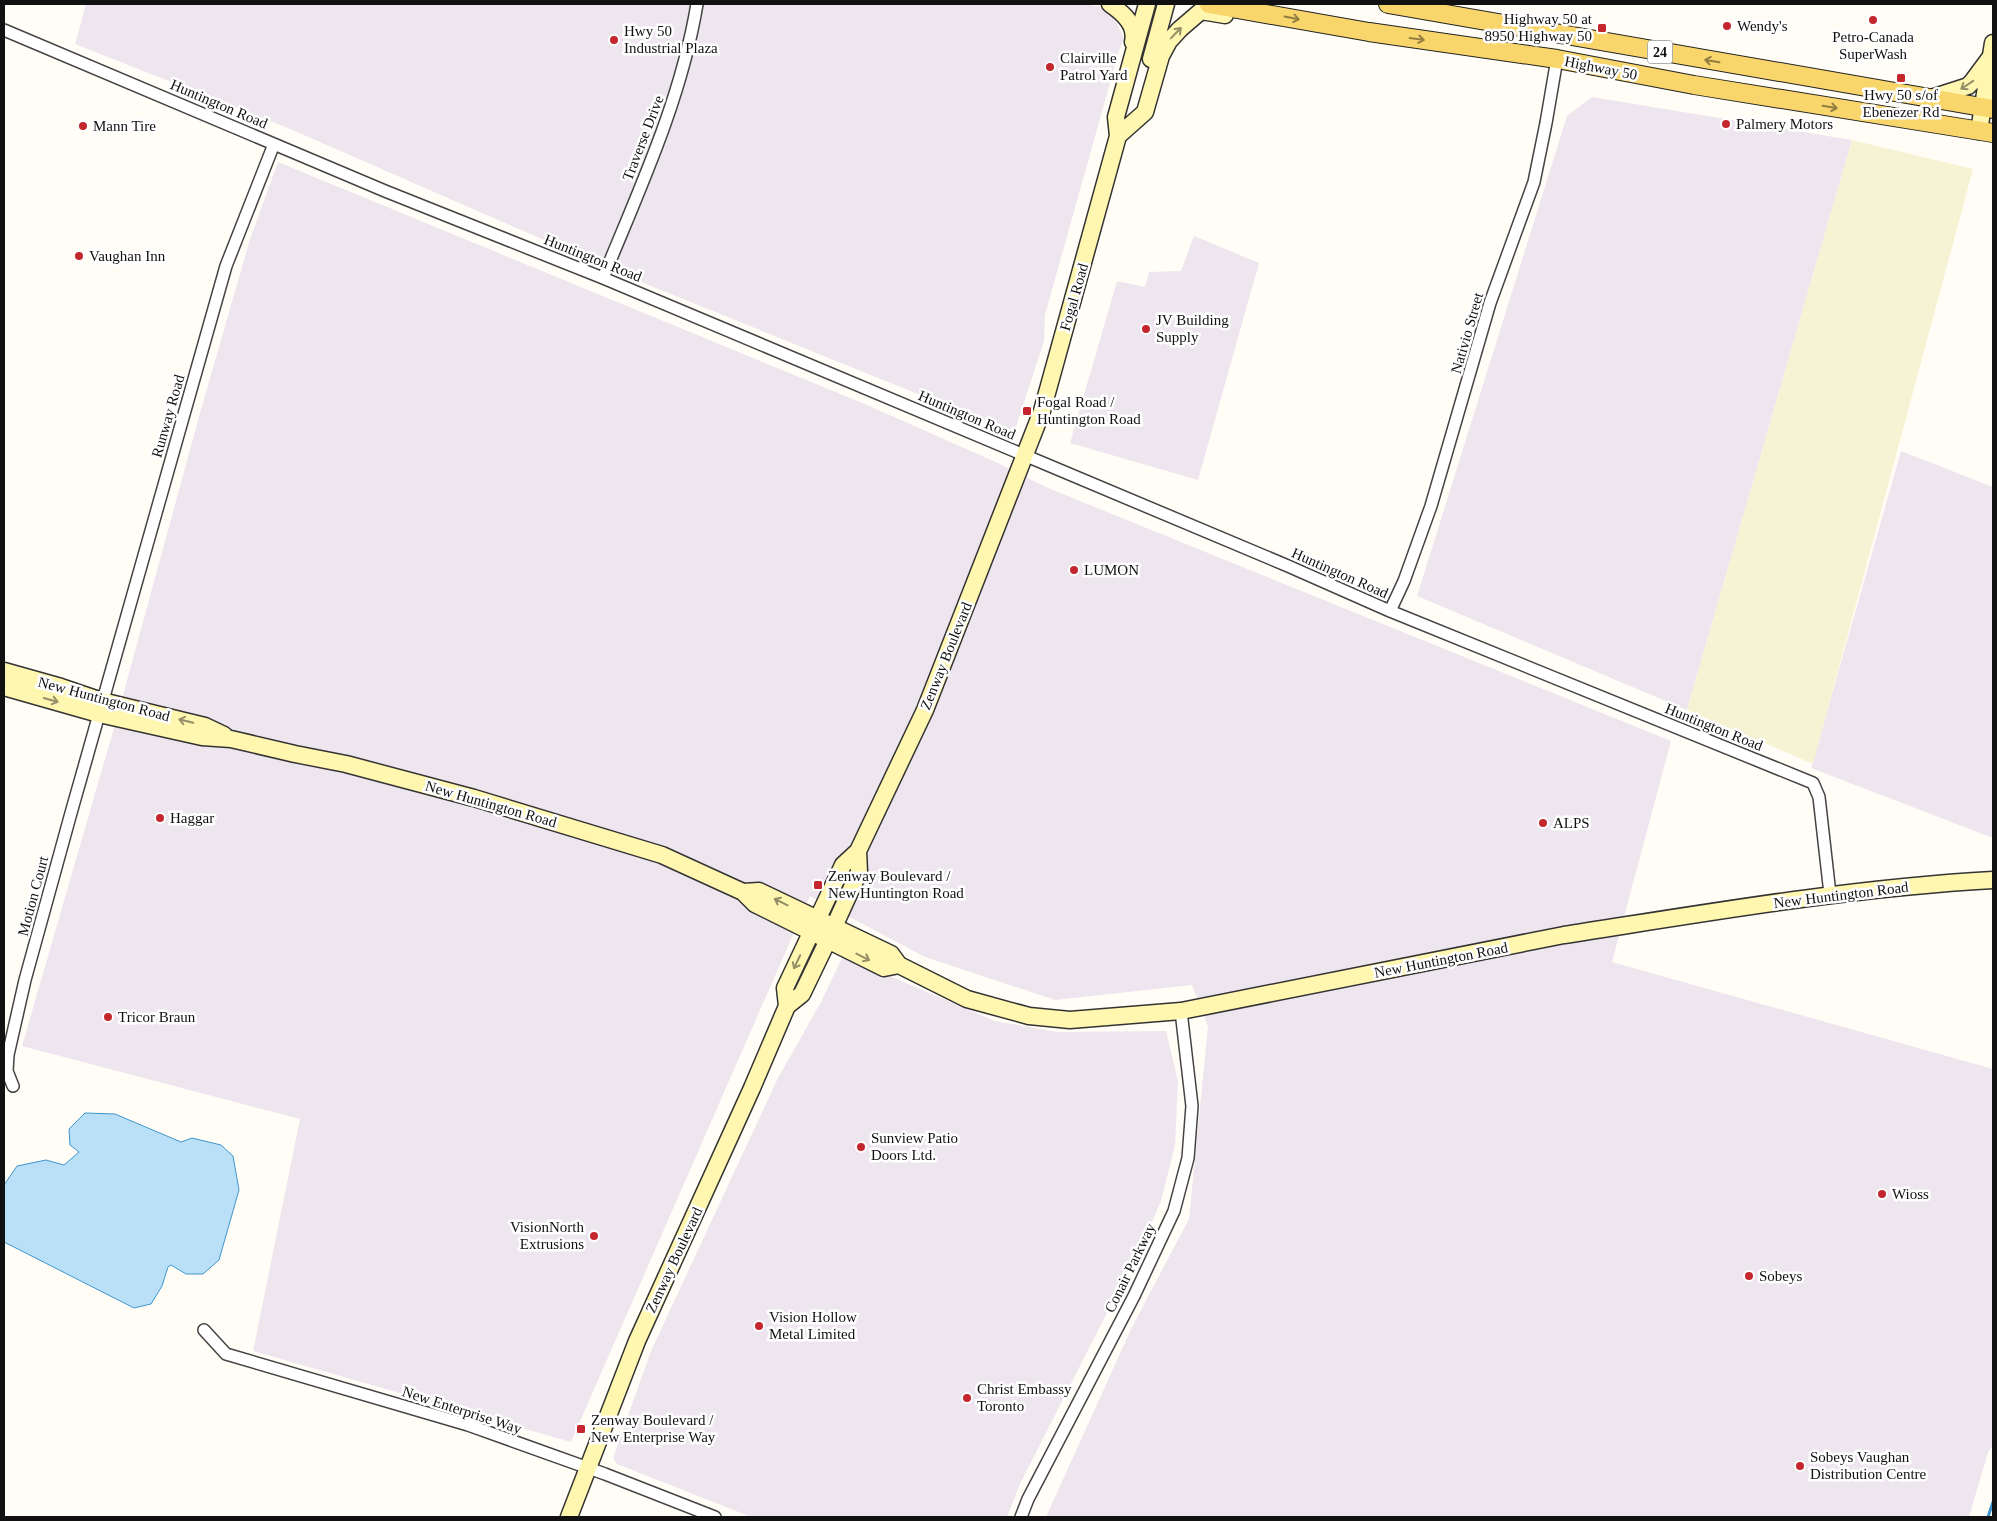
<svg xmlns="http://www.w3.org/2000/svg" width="1997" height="1521" font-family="'Times New Roman',serif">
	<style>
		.industrial { fill: #eee6ef }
		.farmland { fill: #f6f3d4 }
		.water { fill: #b9e0f7; stroke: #3f96cf }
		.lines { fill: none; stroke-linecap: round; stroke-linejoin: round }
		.stream { stroke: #3f96cf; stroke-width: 3 }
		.street-casing { stroke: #444; stroke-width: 14 }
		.secondary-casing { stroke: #333; stroke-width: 19 }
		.primary-casing { stroke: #222; stroke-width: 20 }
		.street { stroke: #fff; stroke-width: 11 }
		.secondary { stroke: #fff6b0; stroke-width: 16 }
		.primary { stroke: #f9d66b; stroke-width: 18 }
		.oneway { stroke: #917d42 }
		.oneway2 { stroke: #948f68 }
		.poi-dot { fill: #c4262e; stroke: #fff; stroke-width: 2 }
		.labels { text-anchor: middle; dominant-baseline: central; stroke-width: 5; stroke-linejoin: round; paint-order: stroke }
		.shield { fill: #fff; stroke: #585858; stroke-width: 1 }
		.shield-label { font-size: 14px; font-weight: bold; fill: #111 }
		.poi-label { font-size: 15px; fill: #111; stroke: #fff; text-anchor: start }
		.street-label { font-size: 15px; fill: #111; stroke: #fff }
	</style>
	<rect width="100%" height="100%" fill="#fffdf5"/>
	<path class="industrial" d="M86 4H1086L1100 7 1113 16 1124 38 1119 51 1045 315 1044 341 1014 433 624 275 288 128 75 44Z
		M1592 97 1852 140 1687 710 1417 596 1567 116Z
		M278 162 867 405 1000 464 1048 488 1671 741 1612 962 1993 1069V1445L1988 1452 1969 1517H1046L1132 1327 1189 1219 1208 1027 1192 985 1055 1000 925 957 810 896 571 1442 253 1351 300 1119 22 1046 114 728 200 413 250 239Z
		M1194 236 1259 263 1198 480 1070 443 1117 281 1145 287 1149 272 1181 271Z
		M1901 451 1993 487V838L1811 768Z
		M843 956 995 1021 1058 1032 1166 1031 1178 1081 1175 1146 1161 1201 1145 1238 1020 1484 1007 1517H751L617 1464 613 1458 651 1351 778 1078 821 1002Z"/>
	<path class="farmland" d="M1852 140 1973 169 1813 764 1687 710Z"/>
	<path class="water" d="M85 1113 115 1114 181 1142 192 1138 221 1145 233 1156 239 1190 219 1260 203 1274H186L171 1265 168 1267 162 1286 151 1304 134 1308 4 1242V1185L17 1166 46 1160 64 1165 79 1152 70 1145 69 1129Z"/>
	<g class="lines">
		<path class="stream" d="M1988 1517 1993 1502"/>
		<g class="street-casing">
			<path id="street" d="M4 30 385 191 603 278 1288 566 1390 611 1813 783 1819 797 1830 894
				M603 278C640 188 681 100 697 4
				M1390 611 1404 581 1431 506 1490 303 1534 182 1546 123 1557 59
				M13 1086 7 1071 8 1055 25 980 71 813 226 266 274 144
				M204 1330 226 1354 468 1425 605 1474 715 1517
				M1021 1517 1028 1499 1134 1296 1174 1211 1188 1158 1192 1106 1181 1011"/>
		</g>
		<g class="secondary-casing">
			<path id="secondary" d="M1110 4C1123 13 1137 25 1133 42
				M1151 59 1166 4
				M1931 98 1968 86 1972 82 1989 59
				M1979 131 1993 43
				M1118 136 1145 112 1161 56 1169 41 1180 29 1201 11 1225 15
				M4 671 61 687 102 701 205 726 224 735
				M4 687 99 714 202 737 231 739 295 754 346 764 474 798 662 855 743 892 755 904 884 968 899 965
				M743 892 759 891 891 954 899 965 967 999 1029 1016 1070 1020 1181 1011 1564 935C1706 913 1849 888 1993 880
				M787 1006 802 994 828 940 859 872 858 851
				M569 1517 637 1341 752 1088 787 1006 785 988 843 865 858 851 925 710 1042 411 1118 136 1116 117 1147 4"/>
		</g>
		<g class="primary-casing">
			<path id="primary" d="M1209 4 1369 32 1557 59 1694 85 1993 133
				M1388 4 1993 109"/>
		</g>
		<use href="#street" class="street"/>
		<use href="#secondary" class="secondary"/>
		<use href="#primary" class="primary"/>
	</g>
	<defs><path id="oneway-shaft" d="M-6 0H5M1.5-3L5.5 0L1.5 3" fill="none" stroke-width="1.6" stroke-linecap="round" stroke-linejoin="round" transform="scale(1.25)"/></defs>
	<g class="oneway">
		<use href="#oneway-shaft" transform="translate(1292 18) rotate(11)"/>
		<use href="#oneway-shaft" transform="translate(1417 39) rotate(8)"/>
		<use href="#oneway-shaft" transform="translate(1712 61) rotate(-170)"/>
		<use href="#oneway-shaft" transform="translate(1830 107) rotate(9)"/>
	</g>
	<g class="oneway2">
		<use href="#oneway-shaft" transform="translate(1176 33) rotate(-46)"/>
		<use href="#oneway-shaft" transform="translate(1967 85) rotate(146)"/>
		<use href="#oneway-shaft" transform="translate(51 700) rotate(16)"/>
		<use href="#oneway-shaft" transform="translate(186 721) rotate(-166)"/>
		<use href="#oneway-shaft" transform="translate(781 902) rotate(-154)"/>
		<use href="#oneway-shaft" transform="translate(863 957) rotate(27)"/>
		<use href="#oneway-shaft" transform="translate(797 962) rotate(115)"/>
	</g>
	<g class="poi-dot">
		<circle cx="1873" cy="20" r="5"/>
		<circle cx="1727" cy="26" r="5"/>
		<rect x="1597" y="23" width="10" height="10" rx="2.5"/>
		<circle cx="614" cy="40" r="5"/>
		<circle cx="1050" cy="67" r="5"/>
		<rect x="1896" y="73" width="10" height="10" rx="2.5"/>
		<circle cx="1726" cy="124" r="5"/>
		<circle cx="83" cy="126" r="5"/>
		<circle cx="79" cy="256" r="5"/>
		<circle cx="1146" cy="329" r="5"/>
		<rect x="1022" y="406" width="10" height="10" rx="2.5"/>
		<circle cx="1074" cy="570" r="5"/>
		<circle cx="160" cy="818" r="5"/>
		<circle cx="1543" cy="823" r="5"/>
		<rect x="813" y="880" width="10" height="10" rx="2.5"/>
		<circle cx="108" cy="1017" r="5"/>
		<circle cx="861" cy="1147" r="5"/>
		<circle cx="1882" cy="1194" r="5"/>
		<circle cx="594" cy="1236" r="5"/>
		<circle cx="1749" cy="1276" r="5"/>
		<circle cx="759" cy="1326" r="5"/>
		<circle cx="967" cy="1398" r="5"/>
		<rect x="576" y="1424" width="10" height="10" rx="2.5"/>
		<circle cx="1800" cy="1466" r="5"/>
	</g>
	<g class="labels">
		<rect class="shield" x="1647.5" y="40.5" width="25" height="23" rx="4"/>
		<g class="shield-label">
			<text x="1660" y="52">24</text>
		</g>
		<g class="poi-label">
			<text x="1592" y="19" text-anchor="end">Highway 50 at<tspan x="1592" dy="17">8950 Highway 50</tspan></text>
			<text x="1737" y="26">Wendy's</text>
			<text x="624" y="31">Hwy 50<tspan x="624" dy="17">Industrial Plaza</tspan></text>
			<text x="1873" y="37" text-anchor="middle">Petro-Canada<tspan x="1873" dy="17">SuperWash</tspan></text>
			<text x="1060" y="58">Clairville<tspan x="1060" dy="17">Patrol Yard</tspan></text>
			<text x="1901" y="95" text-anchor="middle">Hwy 50 s/of<tspan x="1901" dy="17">Ebenezer Rd</tspan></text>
			<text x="1736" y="124">Palmery Motors</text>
			<text x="93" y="126">Mann Tire</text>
			<text x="89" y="256">Vaughan Inn</text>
			<text x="1156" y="320">JV Building<tspan x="1156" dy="17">Supply</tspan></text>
			<text x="1037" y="402">Fogal Road /<tspan x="1037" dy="17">Huntington Road</tspan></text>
			<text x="1084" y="570">LUMON</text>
			<text x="170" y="818">Haggar</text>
			<text x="1553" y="823">ALPS</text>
			<text x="828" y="876">Zenway Boulevard /<tspan x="828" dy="17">New Huntington Road</tspan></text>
			<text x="118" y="1017">Tricor Braun</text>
			<text x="871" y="1138">Sunview Patio<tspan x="871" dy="17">Doors Ltd.</tspan></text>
			<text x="1892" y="1194">Wioss</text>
			<text x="584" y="1227" text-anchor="end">VisionNorth<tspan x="584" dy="17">Extrusions</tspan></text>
			<text x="1759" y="1276">Sobeys</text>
			<text x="769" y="1317">Vision Hollow<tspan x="769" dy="17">Metal Limited</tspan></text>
			<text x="977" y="1389">Christ Embassy<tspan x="977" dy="17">Toronto</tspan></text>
			<text x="591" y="1420">Zenway Boulevard /<tspan x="591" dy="17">New Enterprise Way</tspan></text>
			<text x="1810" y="1457">Sobeys Vaughan<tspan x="1810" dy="17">Distribution Centre</tspan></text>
		</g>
		<g class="street-label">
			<text transform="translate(1601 68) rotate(11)">Highway 50</text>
			<text transform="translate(219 104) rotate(23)">Huntington Road</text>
			<text transform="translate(643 138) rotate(-69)">Traverse Drive</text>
			<text transform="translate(593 258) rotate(22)">Huntington Road</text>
			<text transform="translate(1074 297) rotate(-74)">Fogal Road</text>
			<text transform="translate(1467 333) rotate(-74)">Nativio Street</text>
			<text transform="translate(967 415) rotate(23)">Huntington Road</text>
			<text transform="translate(168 416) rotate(-74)">Runway Road</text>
			<text transform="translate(1340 573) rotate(24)">Huntington Road</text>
			<text transform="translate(946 656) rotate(-68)">Zenway Boulevard</text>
			<text transform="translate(104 699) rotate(15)">New Huntington Road</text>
			<text transform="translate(1714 727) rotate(22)">Huntington Road</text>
			<text transform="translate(491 804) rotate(16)">New Huntington Road</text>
			<text transform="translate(1841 895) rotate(-7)">New Huntington Road</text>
			<text transform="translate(33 896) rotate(-75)">Motion Court</text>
			<text transform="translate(1441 960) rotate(-11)">New Huntington Road</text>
			<text transform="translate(674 1260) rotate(-65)">Zenway Boulevard</text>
			<text transform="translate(1130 1268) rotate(-64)">Conair Parkway</text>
			<text transform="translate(462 1410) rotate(18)">New Enterprise Way</text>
		</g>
	</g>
	<rect width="1997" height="1521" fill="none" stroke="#111111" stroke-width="10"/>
</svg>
